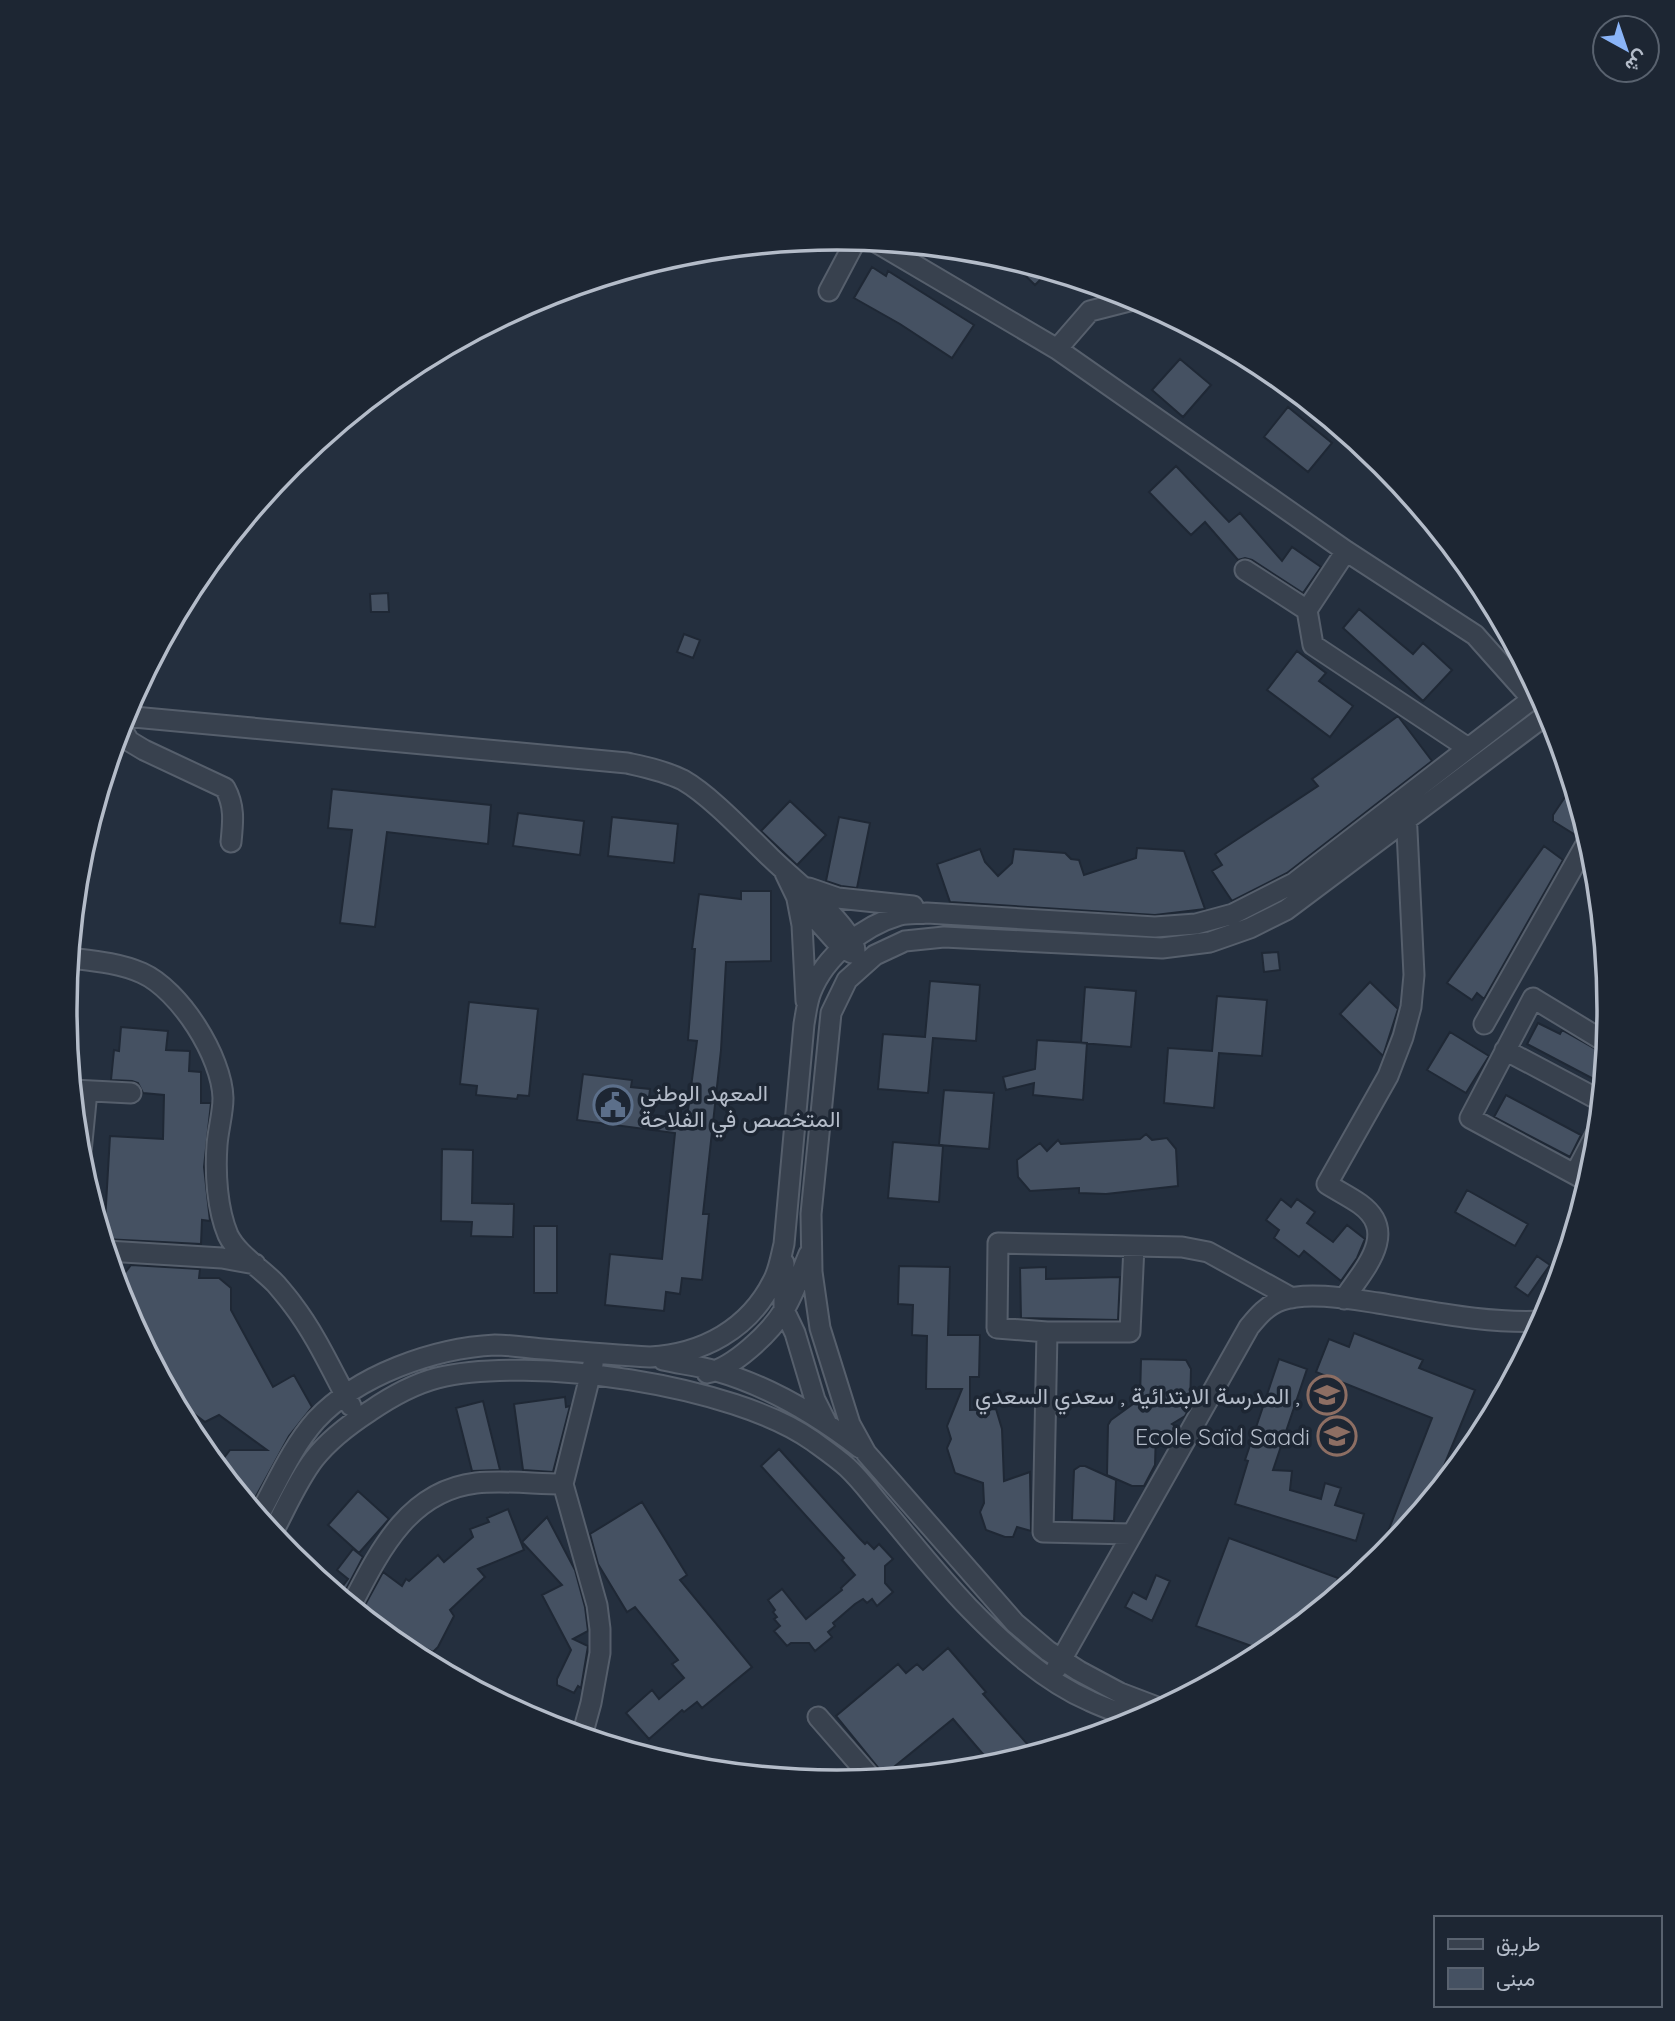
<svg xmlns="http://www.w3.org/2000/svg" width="1675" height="2021" font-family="Quicksand,Vazirmatn,sans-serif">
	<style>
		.building { fill: #455162; stroke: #1f2835; stroke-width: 2 }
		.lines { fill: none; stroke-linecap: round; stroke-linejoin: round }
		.minor-casing { stroke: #565f6c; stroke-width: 23 }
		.minor { stroke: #38414e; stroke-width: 19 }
		.labels { text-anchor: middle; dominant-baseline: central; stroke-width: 7; stroke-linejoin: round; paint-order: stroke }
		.poi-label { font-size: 23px; fill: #b4bcc9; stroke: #1d2633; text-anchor: end }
		.rim { fill: none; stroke: #b4bcc9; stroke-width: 3.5 }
	</style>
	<rect width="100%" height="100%" fill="#242f3e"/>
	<path class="building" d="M1007 258 1041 269 1049 271 1035 285Z
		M872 267 886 276 888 271 974 325 952 358 900 324 854 298Z
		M1180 359 1211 385 1183 417 1152 390Z
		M1288 407 1332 443 1308 472 1264 437Z
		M1176 466 1229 522 1240 513 1282 561 1292 547 1321 567 1303 593 1252 560 1245 558 1238 560 1205 522 1191 535 1149 492Z
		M388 593 389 612H371L370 594Z
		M1359 609 1413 654 1423 643 1452 670 1423 701 1343 628Z
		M684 634 700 640 693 658 677 652Z
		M1297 651 1326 673 1319 681 1353 706 1330 737 1267 690Z
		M1398 716 1432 761 1287 873 1232 901 1212 871 1222 865 1215 854 1318 786 1312 779Z
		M1573 785 1586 828 1577 836 1553 821V815Z
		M332 789 491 805 488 844 387 832 375 927 340 923 352 830 328 828Z
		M790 801 826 835 797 865 761 831Z
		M518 813 584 821 580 855 513 846Z
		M612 817 678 824 674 863 608 856Z
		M839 817 870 823 857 888 841 886 826 881Z
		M1544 846 1563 860 1484 999 1477 993 1472 1000 1447 983Z
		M1137 848 1184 851 1205 909 1155 915 950 902 937 864 980 849 985 862 998 876 1012 863 1014 849 1065 853 1071 859 1079 860 1084 875 1136 858Z
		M741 891H771V961L726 962 721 1050 703 1214H709L702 1280 682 1278 680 1294 666 1292 664 1311 605 1305 610 1254 662 1259 675 1133 577 1120 583 1074 632 1080 631 1087 650 1089 647 1115 687 1118 697 1041 688 1040 695 949H692L699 894 741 899Z
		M1278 952 1280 970 1264 972 1262 953Z
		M930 981 980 985 976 1041 933 1038 928 1093 878 1089 883 1034 925 1037Z
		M1370 982 1398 1009 1383 1056 1340 1014Z
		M1085 987 1136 991 1131 1047 1081 1043Z
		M1217 996 1267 1000 1262 1056 1219 1053 1214 1108 1164 1103 1168 1048 1212 1051Z
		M469 1002 538 1009 529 1096 518 1095 517 1099 476 1095 477 1086 460 1084Z
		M1538 1023 1560 1034 1562 1030 1606 1055 1603 1084 1527 1044Z
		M121 1027 168 1031 166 1050 190 1051 189 1071 201 1072V1103H211L204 1167 210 1221 202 1220 201 1244 104 1239 110 1136 163 1139 164 1095 143 1093 138 1083 132 1081 111 1080 114 1050 119 1051Z
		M1450 1032 1489 1056 1466 1093 1427 1070Z
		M1037 1040 1087 1043 1083 1100 1033 1095 1034 1083 1006 1090 1003 1077 1035 1069Z
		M944 1090 994 1093 989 1149 939 1145Z
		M1506 1095 1581 1135 1570 1157 1494 1117Z
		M1146 1134 1152 1140 1167 1138 1176 1149 1178 1186 1106 1194 1079 1193V1188L1030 1191 1018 1177 1017 1160 1040 1143 1047 1151 1058 1140 1061 1144 1140 1139Z
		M893 1142 943 1146 939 1202 888 1198Z
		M442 1149 473 1150 472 1203 514 1204 513 1237 471 1236 472 1222 441 1221Z
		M1467 1190 1528 1224 1515 1246 1455 1212Z
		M1281 1199 1291 1207 1297 1199 1315 1212 1307 1223 1333 1242 1347 1225 1365 1239 1357 1258 1341 1281 1304 1251 1299 1257 1274 1238 1279 1230 1266 1220Z
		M534 1226H557V1293H534Z
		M1537 1256 1550 1265 1528 1296 1515 1287Z
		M131 1265 200 1269 199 1278H219L231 1288V1310L273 1387 294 1375 312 1407 289 1436 250 1507 217 1467 230 1450H267L219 1415 205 1422 173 1398 123 1306 117 1283Z
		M899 1266 950 1267 948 1335H980L979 1377H970V1410L996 1409 1002 1429 1004 1481 1030 1472 1031 1531 1017 1527 1013 1537H1005L986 1530 980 1512 984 1503 983 1483 955 1473 947 1448 951 1439 947 1426 962 1389H926L927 1336 912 1335 913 1305 898 1304Z
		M1046 1267V1279L1120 1277 1118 1320 1021 1318 1020 1268Z
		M1354 1333 1423 1360 1419 1368 1475 1390 1430 1500 1384 1557 1375 1565 1432 1418 1316 1372 1329 1339 1349 1347Z
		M1141 1359 1186 1360 1191 1369 1190 1407 1185 1416 1172 1424 1178 1428 1175 1432H1156L1155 1465 1144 1486H1132L1107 1475 1108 1425 1111 1420 1140 1399Z
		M1279 1359 1307 1369 1273 1470 1292 1471 1290 1490 1321 1499 1325 1483 1341 1488 1335 1505 1364 1514 1356 1541 1235 1504 1248 1461 1245 1460Z
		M565 1397 566 1407 570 1406 553 1472 523 1470 514 1404Z
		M483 1401 500 1470 472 1471 456 1408Z
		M779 1449 860 1539 865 1544 867 1542 874 1549 879 1544 893 1559 885 1566V1583L893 1592 877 1606 872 1599 867 1603 863 1599 855 1604 833 1623 835 1626 828 1632 832 1637 815 1651 809 1643H791L787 1646 774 1631 780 1626 774 1619 777 1617 773 1612 775 1610 768 1600 782 1589 806 1619 842 1590 841 1588 855 1575 842 1560 844 1558 761 1466Z
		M1080 1466H1085L1116 1480 1114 1521 1072 1520 1074 1470Z
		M358 1491 389 1519 359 1553 328 1525Z
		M642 1502 687 1575 680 1580 752 1667 702 1708 697 1702 684 1712 682 1710 649 1739 626 1713 652 1690 659 1699 684 1678 672 1664 678 1660 635 1607 627 1612 598 1564 590 1534Z
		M508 1509 524 1550 478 1569 485 1577 450 1610 454 1616 438 1647 433 1652 391 1632 386 1626 379 1623 365 1605 383 1572 402 1586 406 1579 409 1581 438 1555 444 1562 473 1537 470 1529 489 1522 487 1518Z
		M547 1517 575 1570 585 1607 588 1631 573 1639 588 1646 581 1688 578 1686 574 1693 557 1685V1679L571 1650 542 1595 562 1585 522 1542Z
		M1229 1538 1338 1578 1329 1602 1268 1652 1196 1626Z
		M353 1549 363 1557 342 1597 337 1594 348 1579 337 1570Z
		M1156 1575 1170 1581 1152 1621 1125 1607 1133 1592 1146 1599Z
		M948 1648 986 1692 983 1694 1036 1754 994 1767 953 1719 884 1775 836 1716 898 1664 906 1673 917 1664 923 1670Z"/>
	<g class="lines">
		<g class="minor-casing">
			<path id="minor" d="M874 241 1057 349 1346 551 1475 635 1532 699
				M829 291 856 240
				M1057 349 1090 311 1137 299
				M1245 570 1307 610 1313 645 1468 748
				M1307 610 1346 551
				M123 716 627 763C645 767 665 771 683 780 711 796 747 835 771 858 797 883 825 903 847 933 852 939 855 944 855 952
				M120 726 129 741 144 750 225 788C235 806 233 822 231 842
				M785 873 797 898 842 948 852 953
				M809 888 838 898 913 906
				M797 899 802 925 806 1001
				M70 958C95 961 119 963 142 973 180 990 222 1057 223 1098 223 1114 218 1130 217 1145 215 1173 217 1209 228 1235 237 1254 262 1269 276 1284 282 1291 288 1298 293 1305 316 1335 333 1373 351 1406
				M1484 1024 1589 839
				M1505 1050 1601 1101
				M73 1090 131 1093
				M80 1162 87 1091
				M1575 1174 1598 1130
				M1589 1182 1470 1118 1533 998 1607 1043
				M107 1251 222 1258 255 1264
				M784 1263V1310L795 1333 815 1400 827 1424
				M1344 1299C1363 1270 1400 1233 1360 1204 1350 1197 1338 1191 1327 1184L1388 1076 1403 1037 1411 1007 1414 975 1406 810
				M1047 1332H1130L1134 1246
				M663 1360C681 1364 699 1366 716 1371 769 1386 817 1415 860 1448
				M707 1373C733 1368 770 1333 784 1310 794 1294 801 1273 809 1254
				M258 1517C276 1485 291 1448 316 1420 358 1375 434 1348 495 1345 511 1345 528 1348 543 1349 579 1352 615 1355 650 1357 703 1354 749 1329 773 1281 779 1270 781 1256 784 1244L804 1024C806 1013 807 1002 811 992 825 956 863 926 900 915 908 913 918 914 927 913L1155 927 1196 924 1233 914 1294 883 1540 693
				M272 1534C285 1510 297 1481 314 1459 328 1441 350 1424 370 1411 389 1398 414 1384 437 1378 530 1355 735 1385 813 1441 824 1449 837 1458 847 1467 860 1479 871 1494 882 1507 911 1541 938 1576 969 1608 1004 1644 1044 1681 1090 1701 1107 1709 1124 1714 1140 1721
				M1131 1534 1043 1532 1047 1332 997 1328 998 1243 1182 1247 1208 1252 1292 1298
				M351 1606C379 1552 408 1491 476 1483 504 1480 535 1484 563 1484
				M1056 1669 1249 1327C1258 1316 1267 1305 1282 1300 1308 1291 1351 1299 1378 1303 1433 1312 1488 1324 1544 1321
				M1162 1709 1120 1693 1079 1671 1048 1651 1015 1623 866 1453 850 1424 820 1328 812 1272 811 1214 831 1013 847 980 875 955 905 941 944 937 1162 948 1210 942 1250 928 1286 910 1550 712
				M818 1717 873 1780
				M582 1736 591 1703 600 1653V1629L597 1605 563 1484 593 1364"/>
		</g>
		<use href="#minor" class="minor"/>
	</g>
	<defs>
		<g id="civic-ring" transform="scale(2.0125)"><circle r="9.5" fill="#1d2633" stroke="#5c6f8a" stroke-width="1.5"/><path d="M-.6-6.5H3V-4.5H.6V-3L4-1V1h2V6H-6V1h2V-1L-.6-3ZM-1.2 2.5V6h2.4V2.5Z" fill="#5c6f8a"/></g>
		<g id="school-ring" transform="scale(2.0125)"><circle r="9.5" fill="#1d2633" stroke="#8d6e63" stroke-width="1.5"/><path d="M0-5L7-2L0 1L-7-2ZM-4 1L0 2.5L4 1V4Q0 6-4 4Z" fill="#8d6e63"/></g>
	</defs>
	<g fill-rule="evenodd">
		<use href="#civic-ring" x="613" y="1105"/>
		<use href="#school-ring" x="1327" y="1395"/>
		<use href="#school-ring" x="1337" y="1436"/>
	</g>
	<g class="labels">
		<g class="poi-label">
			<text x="640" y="1092" text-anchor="start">المعهد الوطني<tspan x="640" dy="26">المتخصص في الفلاحة</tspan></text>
			<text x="1300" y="1395">المدرسة الابتدائية , سعدي السعدي ,</text>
			<text x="1310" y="1436">Ecole Saïd Saadi</text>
		</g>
	</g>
	<path d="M0 0H1675V2021H0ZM77 1010a760 760 0 1 1 1520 0a760 760 0 1 1-1520 0Z" fill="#1d2633" fill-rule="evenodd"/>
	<path class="rim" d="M77 1010a760 760 0 1 1 1520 0a760 760 0 1 1-1520 0Z"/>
	<rect x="1434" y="1916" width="228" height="91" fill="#1d2633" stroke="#59626f" stroke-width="2"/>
	<rect x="1448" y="1939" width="35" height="10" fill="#38414e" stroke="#59626f" stroke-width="2"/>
	<text x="1496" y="1951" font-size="21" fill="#b4bcc9">طريق</text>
	<rect x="1448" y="1968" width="35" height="21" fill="#455162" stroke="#59626f" stroke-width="2"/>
	<text x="1496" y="1986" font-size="21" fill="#b4bcc9">مبنى</text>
	<g transform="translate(1626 49) rotate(140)"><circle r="33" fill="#1d2633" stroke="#59626f" stroke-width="2"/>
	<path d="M0-5L12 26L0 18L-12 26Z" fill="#8ab4f8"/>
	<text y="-10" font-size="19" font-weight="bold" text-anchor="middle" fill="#b4bcc9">ش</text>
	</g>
</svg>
